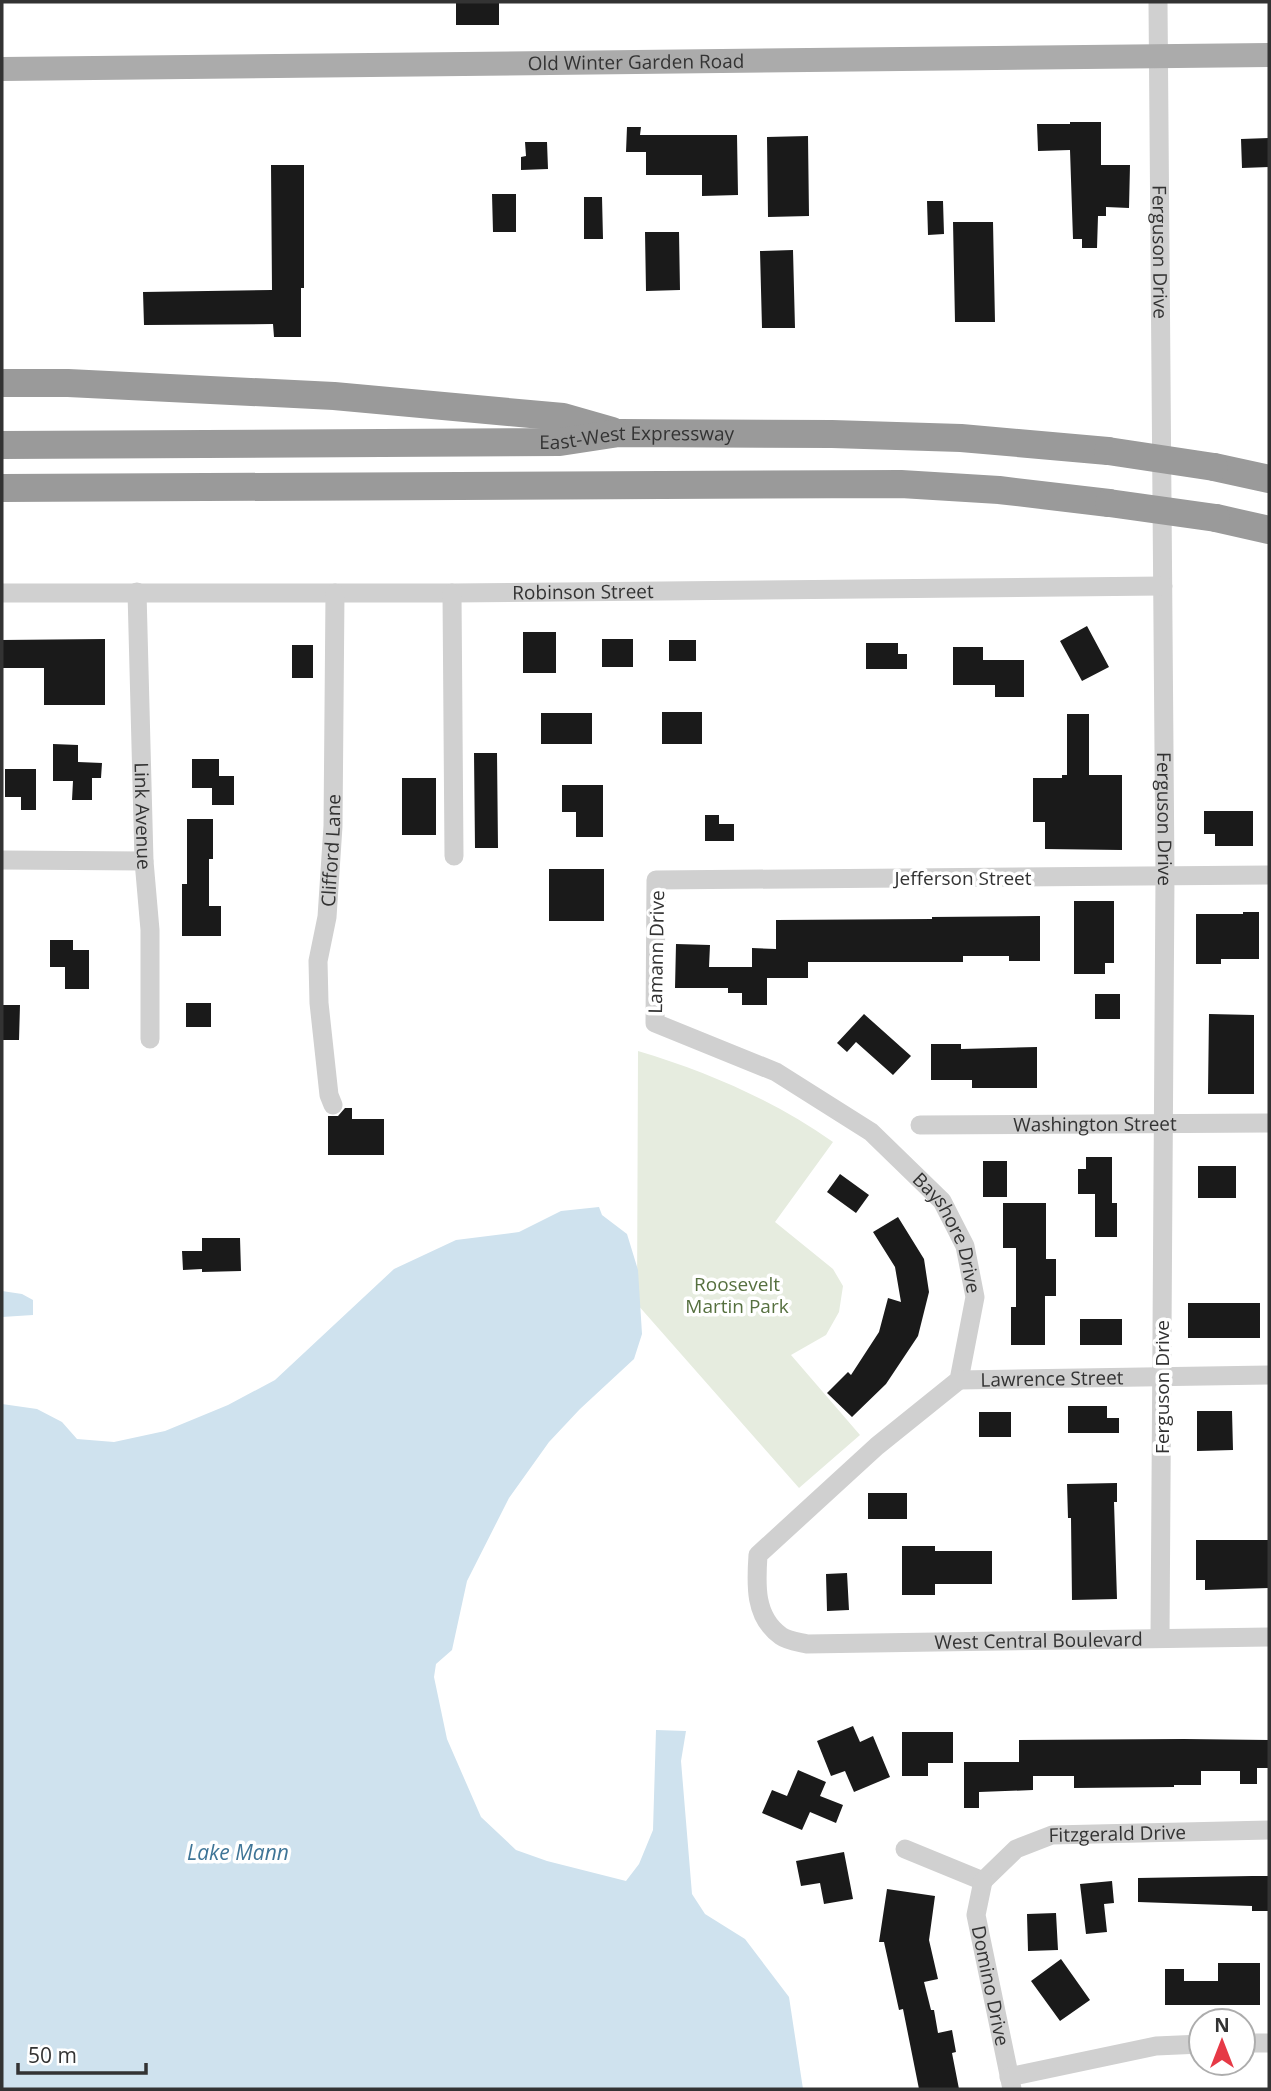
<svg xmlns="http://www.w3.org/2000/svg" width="1271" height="2091" font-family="'Open Sans',sans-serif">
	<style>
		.green { fill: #e6ecdf }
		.water { fill: #cfe2ee }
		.building { fill: #1a1a1a }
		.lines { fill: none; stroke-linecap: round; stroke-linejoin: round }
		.minor { stroke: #d0d0d0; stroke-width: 19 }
		.major { stroke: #ababab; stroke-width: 24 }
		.highway { stroke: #9a9a9a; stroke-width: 28 }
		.highway-bridge { stroke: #9a9a9a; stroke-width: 28 }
		.labels { text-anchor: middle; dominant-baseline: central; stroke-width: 7; stroke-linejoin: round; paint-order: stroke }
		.street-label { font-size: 19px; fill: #333; stroke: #fff }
		.park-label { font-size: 19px; fill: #56703f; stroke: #fff }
		.water-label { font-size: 21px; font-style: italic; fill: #3f7597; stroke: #fff }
	</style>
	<rect width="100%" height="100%" fill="#fff"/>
	<path class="green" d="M638 1051C708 1072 773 1100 833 1142L775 1222 833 1269 843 1286 839 1312 826 1335 791 1355 860 1435 799 1488 637 1304Z"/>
	<path class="water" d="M599 1207 602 1215 627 1234 638 1270 642 1334 634 1359 580 1409 549 1442 509 1498 467 1581 452 1650 436 1664 434 1677 447 1739 481 1817 516 1850 547 1861 626 1881 639 1864 653 1830 656 1730 686 1731 681 1761 692 1894 705 1914 745 1939 789 1997 803 2089H2V1404L37 1409 62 1422 77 1439 114 1442 165 1431 228 1405 275 1380 394 1269 456 1240 519 1232 561 1211Z
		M2 1291 22 1294 33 1300V1315L2 1317Z"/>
	<path class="building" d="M456 2H499V25H456Z
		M1070 122H1101V165H1130L1129 208 1106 207V216H1098L1097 248H1082V239H1073L1070 150 1038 151 1037 124H1070Z
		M627 127H641L640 135H737L738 195 702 196V175H646V152H626Z
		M808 136 809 216 768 217 767 137Z
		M1269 138V167L1242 168 1241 139Z
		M525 142H547L548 169 521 170V157L526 156Z
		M271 165H304V288H301V337H274L273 324 144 325 143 292 272 290Z
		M492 194H516V232H493Z
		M584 197H602L603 239H584Z
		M927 201H943L944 234 928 235Z
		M953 222H993L995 322H955Z
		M645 232H679L680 290 646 291Z
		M793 250 795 328H762L760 251Z
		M1087 626 1109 667 1082 681 1060 641Z
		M523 632H556V673H523Z
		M105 639V705H44V668H2V640Z
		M602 639H633V667H602Z
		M669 640H696V661H669Z
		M866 643H898V654H907V669H866Z
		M292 645H313V678H292Z
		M953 647H983V660H1024V697H995V685H953Z
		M662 712H702V744H662Z
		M541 713H592V744H541Z
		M1067 714H1089V775H1122V850L1045 849V822H1033V778H1062V775H1067Z
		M53 744 78 745V762L102 763 101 778H92V800H72L73 781H53Z
		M474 753H497L498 848H475Z
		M192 759H219V776H234V805H212V788H192Z
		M5 769H36V810H21V797H5Z
		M402 778H436V835H402Z
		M562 785H603V837H576V812H562Z
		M1204 811H1253V846H1215V834H1204Z
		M705 815H719V824H734V841H705Z
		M187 819H213V859H209V906H221V936H182V884H187Z
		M549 869H604V921H549Z
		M1074 901H1114V963H1105V974H1074Z
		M1243 912H1259V959H1221V964H1196V914H1243Z
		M1040 916V961H1009V956H963V962H808V978H767V1005H742V993H728V988H675L676 944 710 945 709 967H752V948L776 949V920L932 919V917Z
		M50 940H73V950H89V989H65V967H50Z
		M1095 994H1120V1019H1095Z
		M186 1003H211V1027H186Z
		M2 1005H20L19 1040H2Z
		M864 1014 911 1056 893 1075 856 1042 847 1052 837 1043Z
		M1209 1014 1254 1015V1094H1208Z
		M931 1044H961V1049L1037 1047V1088H972V1080H931Z
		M345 1108H352V1119H384V1155H328V1116H338Z
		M1086 1157H1112V1203H1117V1237H1095V1194H1078V1169H1086Z
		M983 1161H1007V1197H983Z
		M1198 1166H1236V1198H1198Z
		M840 1174 869 1195 856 1213 827 1192Z
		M1003 1203H1046V1259H1056V1296H1045V1345H1011V1307H1016V1248H1003Z
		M898 1217 924 1259 929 1292 918 1336 886 1384 852 1417 827 1393 848 1372 851 1375 879 1332 888 1298 901 1302 895 1267 873 1232Z
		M202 1238H240L241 1271 202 1272V1269L183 1270 182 1251H202Z
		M1188 1303H1260V1338H1188Z
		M1080 1319H1122V1345H1080Z
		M1068 1406H1107V1418H1119V1433H1068Z
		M1197 1411H1232L1233 1450 1197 1451Z
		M979 1412H1011V1437H979Z
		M1117 1483V1502H1114L1117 1599 1072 1600 1071 1518H1068L1067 1484Z
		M868 1493H907V1519H868Z
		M1196 1540H1269V1588L1205 1590V1580H1196Z
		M902 1546H935V1551H992V1584H935V1595H902Z
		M847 1573 849 1610 827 1611 826 1574Z
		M853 1726 860 1742 873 1736 890 1777 854 1792 845 1771 831 1776 817 1741Z
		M902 1732H953V1763H928V1776H902Z
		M1184 1739 1269 1740V1768H1257V1784H1240V1771H1201V1785H1174V1787L1074 1788V1776H1033V1790L979 1792V1808H964V1762H1019V1740Z
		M798 1770 826 1782 820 1796 843 1805 836 1823 810 1812 802 1830 762 1813 772 1790 787 1796Z
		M844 1852 853 1899 824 1904 820 1883 801 1886 796 1861Z
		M1252 1876H1269V1911H1252V1906L1138 1902V1878Z
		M1112 1881 1114 1903 1104 1904 1107 1932 1086 1934 1080 1884Z
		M887 1889 935 1896 929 1940 938 1979 924 1982 931 2010H934L938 2033 952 2030 956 2052 952 2053 959 2089H919L903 2009 899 2010 884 1942H879Z
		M1056 1913 1058 1950 1028 1951 1027 1914Z
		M1061 1959 1090 2000 1060 2021 1031 1981Z
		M1218 1963H1260V2005H1165V1969H1184V1981H1218Z"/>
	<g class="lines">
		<g class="minor">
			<path id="s1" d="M1158 2 1165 876 1160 1638"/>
			<path id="s2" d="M137 592 144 861 150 930V1039"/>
			<path id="s3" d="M2 593H452L1163 586"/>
			<path d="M452 593 454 856"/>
			<path d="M2 860 144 861"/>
			<path id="s4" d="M1269 875 656 880 655 1023 776 1072 871 1132 942 1201 965 1246 975 1297 959 1380 877 1446 758 1555C756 1584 754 1617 781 1636 788 1641 799 1642 807 1644L1269 1637"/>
			<path id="s5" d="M333 1105 329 1095 319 1003 318 961 327 917 333 826 335 593"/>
			<path id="s6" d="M920 1125 1269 1123"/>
			<path id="s7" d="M959 1380 1269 1375"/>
			<path d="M905 1849 983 1881"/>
			<path id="s8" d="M983 1881 1016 1849 1052 1835 1269 1830"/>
			<path id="s9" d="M983 1881 976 1915 1012 2089"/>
			<path d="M1243 2043H1269"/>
			<path d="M1009 2077 1156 2046 1201 2044"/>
		</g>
		<path class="major" id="s10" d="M2 69 1269 55"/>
		<g class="highway">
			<path d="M2 383H68L334 396 563 417 612 431"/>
			<path id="s11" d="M2 445 560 442 619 433 832 434 961 438 1108 451"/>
			<path d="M1214 467 1269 479"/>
			<path d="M2 488 901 484 999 490 1109 503"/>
			<path d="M1216 518 1269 530"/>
		</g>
		<path class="highway-bridge" d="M1108 451 1214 467
			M1109 503 1216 518"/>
	</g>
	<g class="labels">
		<g class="street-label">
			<text stroke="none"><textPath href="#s10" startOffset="634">Old Winter Garden Road</textPath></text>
			<text stroke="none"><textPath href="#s1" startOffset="250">Ferguson Drive</textPath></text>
			<text stroke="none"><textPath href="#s11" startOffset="635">East-West Expressway</textPath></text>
			<text stroke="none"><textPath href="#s3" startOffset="581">Robinson Street</textPath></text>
			<text stroke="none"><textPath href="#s2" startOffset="224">Link Avenue</textPath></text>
			<text stroke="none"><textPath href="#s1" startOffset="817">Ferguson Drive</textPath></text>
			<text stroke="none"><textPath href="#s5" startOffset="257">Clifford Lane</textPath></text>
			<text x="963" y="878">Jefferson Street</text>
			<text transform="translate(656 952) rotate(-89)">Lamann Drive</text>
			<text stroke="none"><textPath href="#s6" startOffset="175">Washington Street</textPath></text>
			<text stroke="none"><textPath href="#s4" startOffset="1129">Bayshore Drive</textPath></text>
			<text stroke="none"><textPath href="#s7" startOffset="93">Lawrence Street</textPath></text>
			<text transform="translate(1162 1387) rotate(-90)">Ferguson Drive</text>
			<text stroke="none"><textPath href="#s4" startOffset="1899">West Central Boulevard</textPath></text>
			<text stroke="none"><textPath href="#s8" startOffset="150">Fitzgerald Drive</textPath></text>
			<text stroke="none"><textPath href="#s9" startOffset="107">Domino Drive</textPath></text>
		</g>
		<g class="park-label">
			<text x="737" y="1284">Roosevelt<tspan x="737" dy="22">Martin Park</tspan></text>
		</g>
		<g class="water-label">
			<text x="238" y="1852">Lake Mann</text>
		</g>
	</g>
	<rect width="1271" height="2091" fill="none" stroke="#333333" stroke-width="7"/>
	<g transform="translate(1222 2042)"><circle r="33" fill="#ffffff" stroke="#adadad" stroke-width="2"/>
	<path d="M0-5L12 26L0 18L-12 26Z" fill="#e63946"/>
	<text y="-10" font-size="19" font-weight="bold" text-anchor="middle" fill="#333333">N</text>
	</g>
	<path d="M18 2063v10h128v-10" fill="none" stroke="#333333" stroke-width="3.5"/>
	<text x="28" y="2063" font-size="21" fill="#333333" stroke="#ffffff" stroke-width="5" paint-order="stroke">50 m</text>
</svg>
